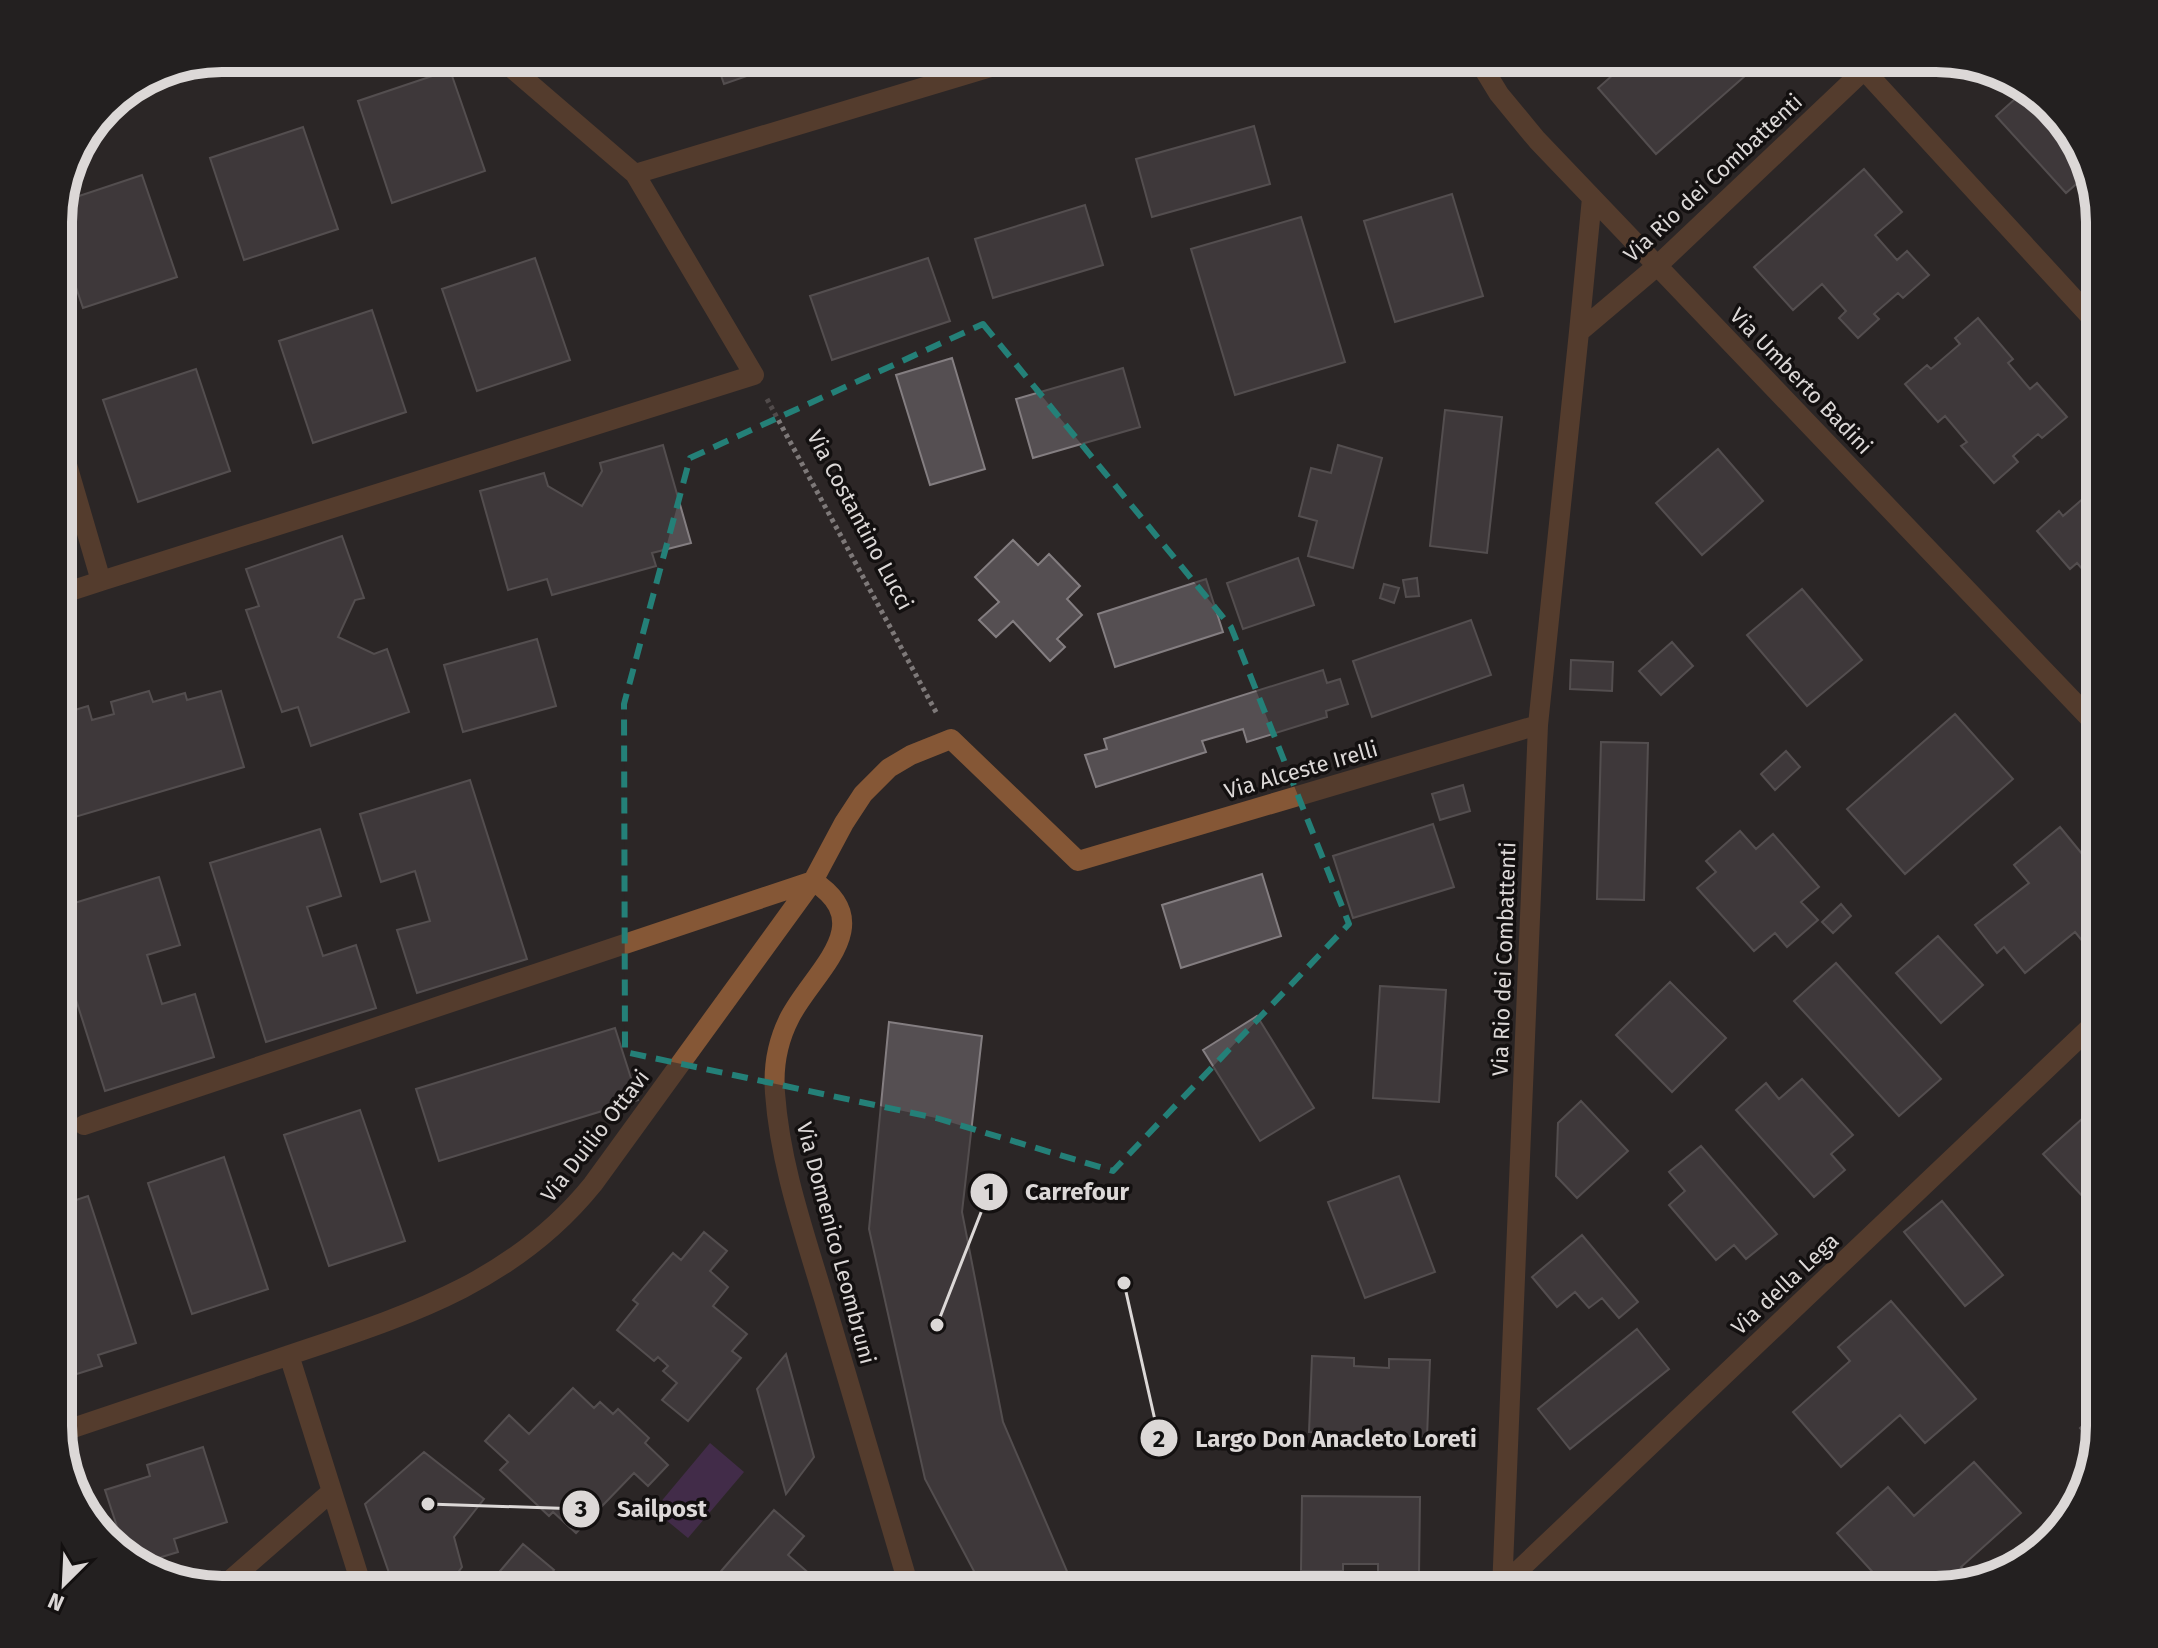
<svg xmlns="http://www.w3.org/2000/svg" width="2158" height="1648" font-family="'Fira Sans',sans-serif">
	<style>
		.water { fill: #5e3474 }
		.building { fill: #554f52; stroke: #847e81; stroke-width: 2 }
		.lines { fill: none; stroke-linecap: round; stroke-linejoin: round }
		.path { stroke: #7e7979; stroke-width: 5; stroke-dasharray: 4 4; stroke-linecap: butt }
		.minor { stroke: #855736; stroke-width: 20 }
		.marked { fill: none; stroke: #248078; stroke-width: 6; stroke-dasharray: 16 10; stroke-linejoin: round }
		.labels { text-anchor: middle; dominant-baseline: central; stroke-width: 7; stroke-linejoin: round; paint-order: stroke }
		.street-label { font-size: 22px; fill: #dcd8d7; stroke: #131010 }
		.rim { fill: none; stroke: #dcd8d7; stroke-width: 10 }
		.leader { fill: none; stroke: #dcd8d7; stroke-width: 3 }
		.callout-dot { fill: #dcd8d7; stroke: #131010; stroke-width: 3 }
		.mark-label { font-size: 24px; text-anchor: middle; font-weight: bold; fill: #111 }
		.callout-label { font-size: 24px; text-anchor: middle; font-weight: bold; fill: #dcd8d7; stroke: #131010; stroke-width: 7; stroke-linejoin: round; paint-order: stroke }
	</style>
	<rect width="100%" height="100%" fill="#2c2626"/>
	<path class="water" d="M710 1443 744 1472 688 1538 654 1510Z"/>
	<path class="building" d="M715 58H805L780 66 777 58 761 63 764 70 724 84Z
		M814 58H854L818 70Z
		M1632 58H1744L1753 69 1656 154 1598 88Z
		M450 70 485 171 392 203 358 101Z
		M2026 89 2036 92 2083 150 2089 173 2066 193 1996 116Z
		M1254 126 1270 184 1152 217 1136 159Z
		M303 127 338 229 244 260 210 158Z
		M1864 169 1902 212 1875 235 1897 260 1907 251 1929 275 1903 298 1898 293 1874 314 1879 319 1858 338 1839 318 1846 311 1822 284 1793 310 1754 267Z
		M142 175 177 277 83 308 58 234 61 202Z
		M1452 194 1483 296 1395 322 1364 221Z
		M1085 205 1103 265 993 298 975 239Z
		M1301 217 1345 362 1235 395 1191 249Z
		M535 258 570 360 477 391 442 289Z
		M928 258 950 321 832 360 810 296Z
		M372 310 406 412 313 443 279 341Z
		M1978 318 2013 359 2008 363 2030 389 2037 383 2067 417 2042 438 2038 434 2013 456 2018 462 1994 483 1961 446 1967 442 1945 416 1938 422 1905 384 1927 365 1931 369 1960 344 1955 338Z
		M952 358 985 469 930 485 896 375Z
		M1123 368 1140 427 1033 458 1016 399Z
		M196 369 230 471 138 502 103 400Z
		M1445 410 1502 417 1487 553 1430 546Z
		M663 445 691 543 652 553 656 566 552 595 547 579 508 590 480 491 544 473 548 486 582 506 602 471 600 463Z
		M1338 445 1382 458 1353 568 1308 556 1317 521 1299 516 1311 468 1331 473Z
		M1718 449 1763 501 1702 555 1656 503Z
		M2100 474V601L2093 593 2099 588 2077 563 2070 569 2037 531 2059 511 2063 516 2093 490 2088 485Z
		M342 536 364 598 355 600 338 637 374 654 387 649 409 712 311 746 298 707 282 712 246 610 259 606 246 569Z
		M1013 540 1038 565 1049 554 1080 586 1067 599 1082 615 1057 639 1065 647 1050 661 1013 621 996 637 979 620 999 602 975 577Z
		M1298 558 1314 605 1243 629 1227 583Z
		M1417 578 1419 596 1406 597 1403 580Z
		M1206 579 1223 632 1115 667 1098 614Z
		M1384 584 1399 588 1394 603 1380 598Z
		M1802 589 1862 660 1807 706 1747 635Z
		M1471 620 1491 675 1372 717 1353 661Z
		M537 639 556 706 463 732 444 665Z
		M1672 642 1693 666 1661 695 1639 671Z
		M1571 660 1613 662 1612 691 1570 689Z
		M1323 670 1327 683 1340 679 1348 704 1326 711 1327 717 1247 742 1243 729 1202 741 1206 752 1096 787 1085 755 1107 749 1104 739Z
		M149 691 153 702 185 693 187 700 221 691 244 767 58 822V715L88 706 92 720 114 714 111 702Z
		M1955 714 2013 779 1905 874 1847 809Z
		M1601 742 1648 743 1644 900 1597 899Z
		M1786 751 1800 767 1775 790 1761 774Z
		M470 780 527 959 417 993 397 930 430 921 415 871 381 882 360 814Z
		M1463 785 1470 811 1440 820 1432 794Z
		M1433 824 1454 887 1353 918 1333 856Z
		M2060 827 2087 860 2100 850V929L2084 943 2075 932 2025 973 2004 947 1997 953 1975 925 2029 883 2014 865Z
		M320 829 341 896 307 907 323 956 356 945 376 1008 266 1042 210 863Z
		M1740 831 1756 849 1773 834 1819 887 1801 902 1818 920 1787 947 1775 933 1754 951 1697 888 1716 872 1706 861Z
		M1262 874 1281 936 1181 968 1162 905Z
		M159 877 180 945 147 955 162 1004 195 994 214 1057 105 1091 58 943V908Z
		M1841 904 1851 916 1833 933 1822 922Z
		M1938 936 1983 985 1941 1023 1896 973Z
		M1836 963 1941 1079 1899 1116 1794 1001Z
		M1670 982 1726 1038 1672 1092 1616 1035Z
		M1380 986 1446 990 1439 1102 1373 1098Z
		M1257 1016 1314 1108 1260 1141 1203 1050Z
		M889 1022 982 1036 962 1212 1003 1422 1075 1590H984L925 1479 869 1229Z
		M615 1028 638 1100 439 1161 416 1089Z
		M1802 1079 1853 1135 1831 1154 1845 1170 1814 1197 1736 1110 1766 1083 1779 1099Z
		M1581 1101 1628 1151 1577 1198 1556 1176 1558 1123Z
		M360 1110 405 1241 329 1266 284 1135Z
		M2092 1110 2100 1119V1190L2087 1201 2043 1154Z
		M1701 1146 1777 1234 1746 1259 1734 1245 1716 1260 1669 1205 1685 1191 1669 1172Z
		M224 1157 268 1289 192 1314 148 1183Z
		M1399 1176 1435 1272 1365 1298 1328 1202Z
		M88 1196 136 1343 98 1355 102 1366 58 1380V1206Z
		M1942 1201 2003 1275 1965 1306 1904 1232Z
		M704 1232 727 1251 710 1271 728 1287 713 1306 747 1334 732 1351 741 1358 688 1421 662 1400 677 1383 663 1371 668 1366 658 1357 654 1361 617 1330 638 1304 633 1300 673 1253 681 1260Z
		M1582 1235 1638 1302 1619 1318 1602 1298 1589 1308 1575 1292 1557 1307 1532 1277Z
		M1891 1301 1976 1399 1925 1443 1900 1415 1841 1467 1793 1412 1850 1361 1838 1347Z
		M1637 1329 1669 1369 1570 1449 1538 1409Z
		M786 1354 814 1457 786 1494 757 1389Z
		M1312 1356 1354 1358V1366L1389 1368V1359L1430 1360 1427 1437 1309 1432Z
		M573 1388 594 1408 600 1402 613 1414 618 1409 649 1438 645 1443 668 1465 648 1486 634 1473 576 1533 553 1512 549 1516 500 1470 508 1462 485 1441 509 1415 529 1434Z
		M2100 1409V1426L2094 1443 2080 1428Z
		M203 1447 227 1522 174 1539 178 1552 142 1563 127 1557 105 1490 150 1476 147 1465Z
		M424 1452 484 1499 454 1537 462 1567 445 1590H395L365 1504Z
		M1974 1462 2021 1513 1961 1567 1973 1581 1936 1590H1889L1837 1533 1888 1487 1914 1516Z
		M1302 1496 1420 1497 1419 1574 1378 1573V1564H1343V1571H1301Z
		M774 1510 804 1536 788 1555 828 1590H716L722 1582 716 1577Z
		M523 1544 554 1570 538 1590H484Z"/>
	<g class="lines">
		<path class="path" d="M767 399 937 714"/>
		<path class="minor" d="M1477 58 1499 94 1537 140 2100 729
			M1853 58 2100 327
			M635 174 1021 58
			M1579 332 1592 198
			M101 581 754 375 635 174 500 58
			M58 595 101 581 58 434
			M84 1125 813 881C880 924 814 971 790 1017 778 1040 773 1067 775 1093 780 1164 804 1232 824 1299 853 1396 881 1493 910 1590
			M289 1355 363 1590
			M58 1433C132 1408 205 1383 278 1359 398 1318 510 1287 593 1184L813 881 844 823 863 794 889 768 911 755 951 739 1078 861 1538 725
			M1502 1586 2100 1018
			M220 1589 330 1493
			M1502 1590 1538 725 1579 332 1657 266 1864 70 1879 58"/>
	</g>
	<path d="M0 0H2158V1648H0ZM983 324 1231 627 1349 924 1113 1171 936 1118 625 1052 624 704 690 458Z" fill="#2c2626" fill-opacity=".55" fill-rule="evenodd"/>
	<path class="marked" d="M983 324 1231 627 1349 924 1113 1171 936 1118 625 1052 624 704 690 458Z"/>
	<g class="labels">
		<g class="street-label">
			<text transform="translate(1713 178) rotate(-43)">Via Rio dei Combattenti</text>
			<text transform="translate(1801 381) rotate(46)">Via Umberto Badini</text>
			<text transform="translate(860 520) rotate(62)">Via Costantino Lucci</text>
			<text transform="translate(1301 770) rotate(-16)">Via Alceste Irelli</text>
			<text transform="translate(1504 959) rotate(-88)">Via Rio dei Combattenti</text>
			<text transform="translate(595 1136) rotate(-52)">Via Duilio Ottavi</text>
			<text transform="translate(836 1243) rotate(75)">Via Domenico Leombruni</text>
			<text transform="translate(1785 1284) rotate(-43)">Via della Lega</text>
		</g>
	</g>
	<path d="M0 0H2158V1648H0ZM222 72H1936A150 150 0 0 1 2086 222V1426A150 150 0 0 1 1936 1576H222A150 150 0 0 1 72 1426V222A150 150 0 0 1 222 72Z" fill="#232020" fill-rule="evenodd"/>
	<path class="rim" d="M222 72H1936A150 150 0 0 1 2086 222V1426A150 150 0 0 1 1936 1576H222A150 150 0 0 1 72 1426V222A150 150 0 0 1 222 72Z"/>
	<path class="leader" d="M937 1325L989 1192M1124 1283L1159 1438M428 1504L581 1509"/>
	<g class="callout-dot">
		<circle cx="937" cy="1325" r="8"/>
		<circle cx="1124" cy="1283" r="8"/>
		<circle cx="428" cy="1504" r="8"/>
		<circle cx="989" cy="1192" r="20"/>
		<circle cx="1159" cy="1438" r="20"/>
		<circle cx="581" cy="1509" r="20"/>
	</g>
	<g class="mark-label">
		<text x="989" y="1200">1</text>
		<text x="1159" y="1447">2</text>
		<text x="581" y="1517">3</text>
	</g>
	<g class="callout-label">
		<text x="1077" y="1200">Carrefour</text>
		<text x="1336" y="1447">Largo Don Anacleto Loreti</text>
		<text x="662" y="1517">Sailpost</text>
	</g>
	<g transform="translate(64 1584) rotate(204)" stroke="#131010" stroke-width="6" paint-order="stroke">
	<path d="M0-6L14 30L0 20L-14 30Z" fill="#dcd8d7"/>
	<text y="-12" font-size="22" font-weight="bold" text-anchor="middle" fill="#dcd8d7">N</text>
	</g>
</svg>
